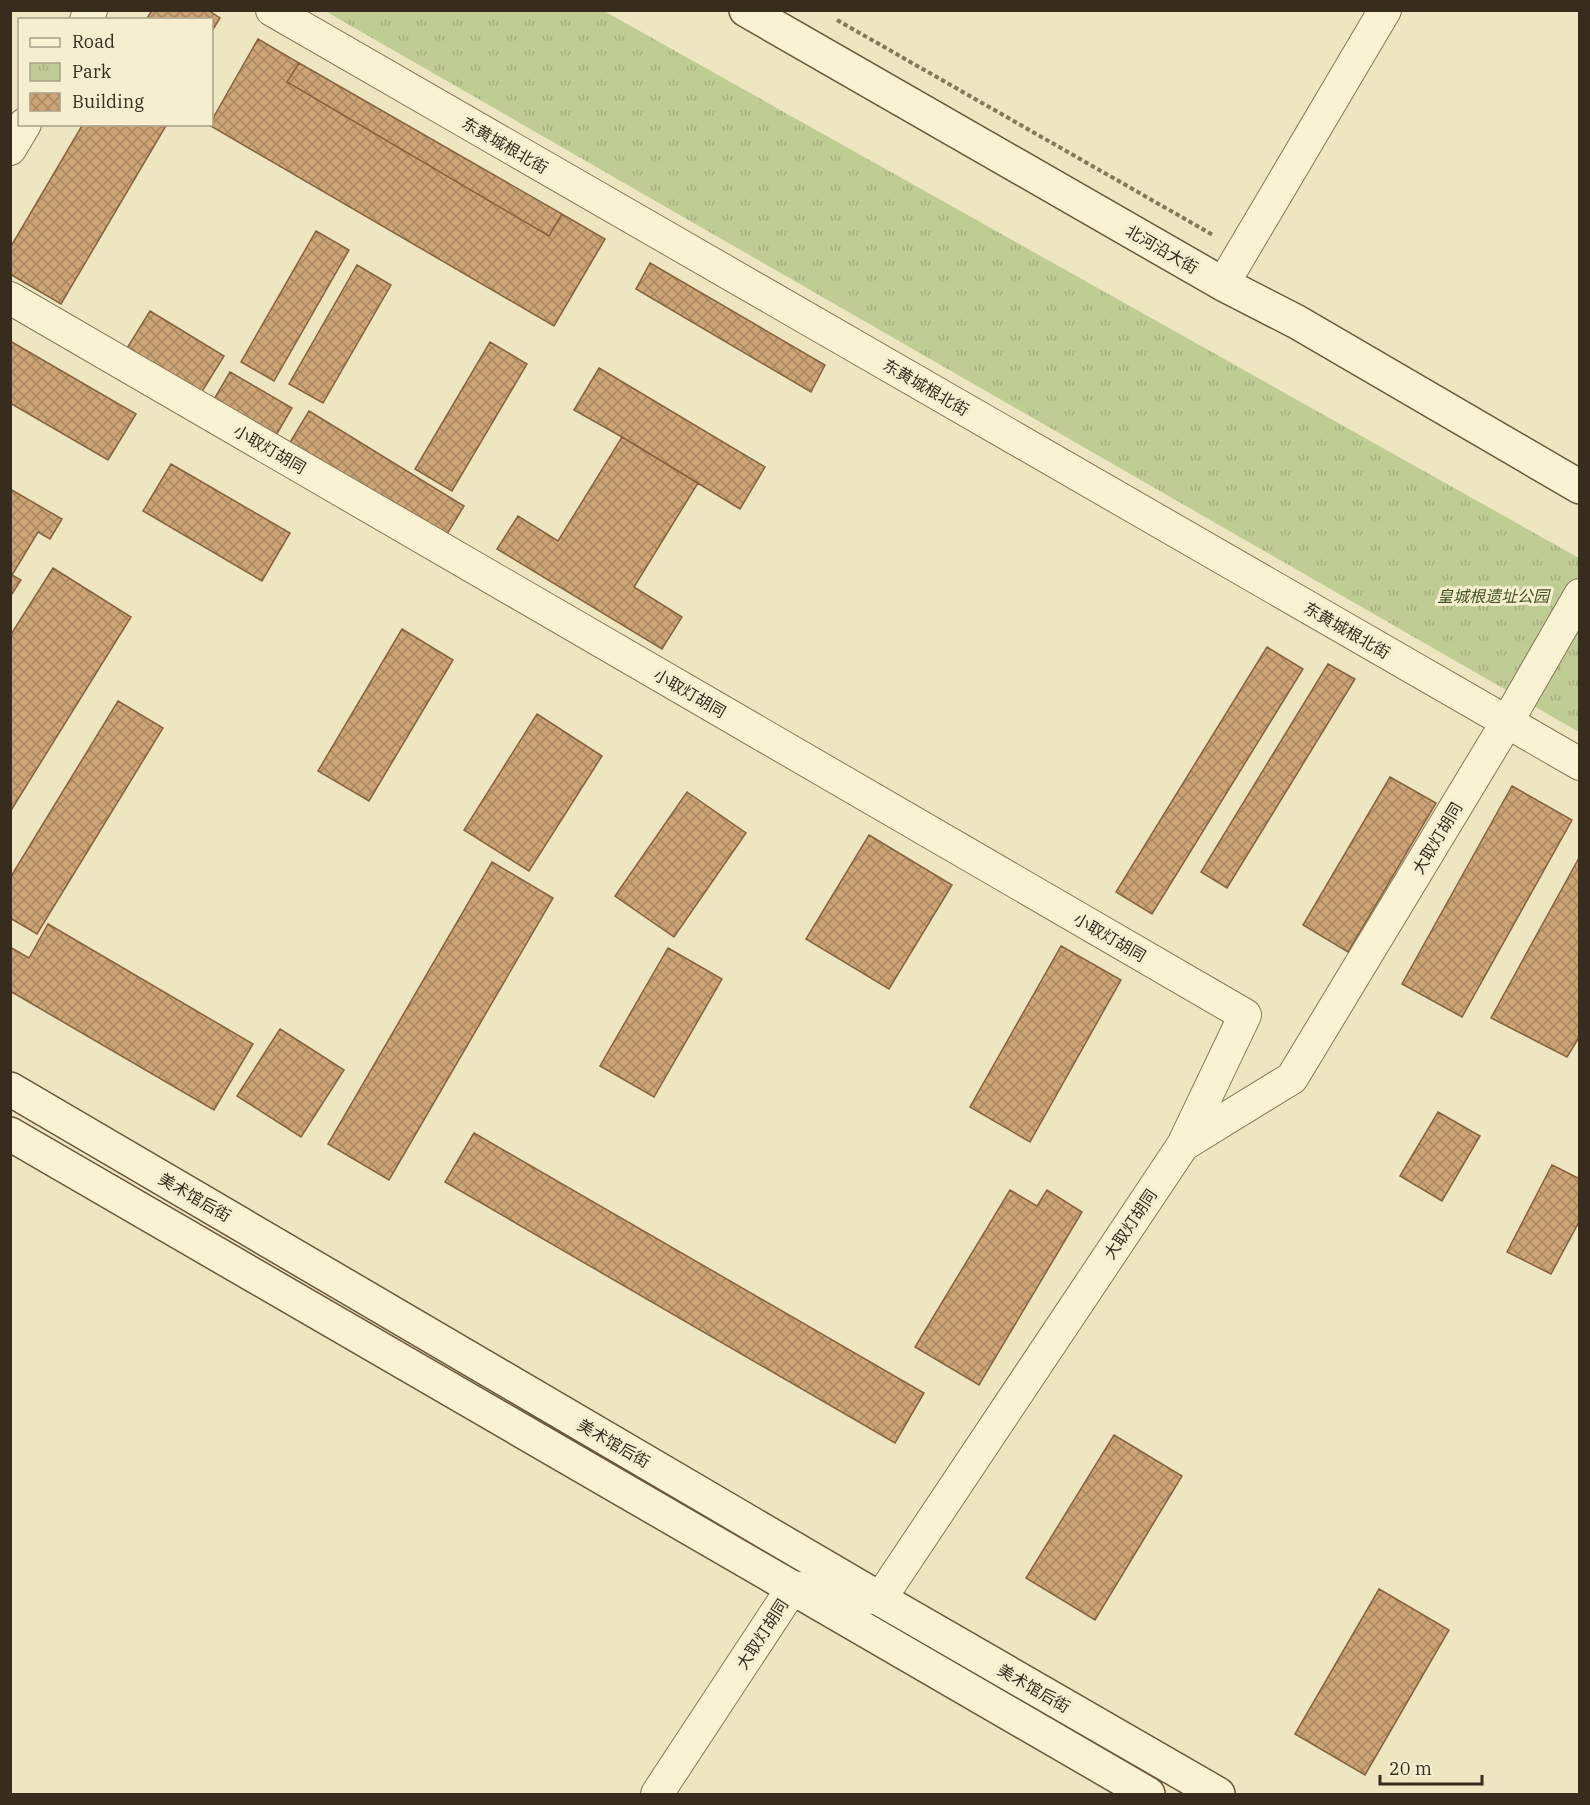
<svg xmlns="http://www.w3.org/2000/svg" width="1590" height="1805" font-family="'IBM Plex Serif','Noto Sans SC',serif">
	<style>
		.park { fill: url(#park-tufts) }
		.building { fill: url(#building-cross-hatch); stroke: #86633e; stroke-width: 1.5 }
		.lines { fill: none; stroke-linecap: round; stroke-linejoin: round }
		.minor-casing { stroke: #877758; stroke-width: 34 }
		.secondary-casing { stroke: #69583b; stroke-width: 36 }
		.path { stroke: #877758; stroke-width: 4; stroke-dasharray: 4.5 3; stroke-linecap: butt }
		.minor { stroke: #f9f2d3; stroke-width: 32 }
		.secondary { stroke: #f9f2d3; stroke-width: 33 }
		.labels { text-anchor: middle; dominant-baseline: central; stroke-width: 6; stroke-linejoin: round; paint-order: stroke }
		.street-label { font-size: 16px; fill: #372c1d; stroke: #f5efd0 }
		.park-label { font-size: 16px; font-style: italic; fill: #415323; stroke: #f5efd0 }
	</style>
	<defs>
		<pattern id="park-tufts" width="24" height="20" patternUnits="userSpaceOnUse" patternTransform="scale(1.5)"><rect width="24" height="20" fill="#bfcc94"/><path d="M3 7l-1-3M5 7V3M7 7l1-3M15 17l-1-3M17 17v-4M19 17l1-3" fill="none" stroke="#a5af7f"/></pattern>
		<pattern id="building-cross-hatch" width="8" height="8" patternUnits="userSpaceOnUse" patternTransform="scale(1.5)"><rect width="8" height="8" fill="#cda476"/><path d="M0 0l8 8M0 8l8-8" fill="none" stroke="#a78660"/></pattern>
	</defs>
	<rect width="100%" height="100%" fill="#eee6c0"/>
	<path class="park" d="M325 11H604L1579 558V732Z"/>
	<path class="building" d="M152 10H208L220 18 212 31V20H146Z
		M258 39 299 63 287 82 549 236 562 214 605 239 554 326 209 125 212 124V120Z
		M299 63 562 214 549 236 287 82Z
		M83 124H167L61 304 10 274V248Z
		M316 231 349 250 274 381 241 362Z
		M650 263 825 365 811 392 636 289Z
		M357 265 391 285 323 403 289 384Z
		M150 311 224 356 198 398 124 353Z
		M10 341 136 414 108 460 10 403Z
		M490 342 527 364 452 491 415 469Z
		M599 368 765 467 740 509 622 437 574 410Z
		M230 372 292 408 275 437 213 401Z
		M309 411 464 506 444 539 289 444Z
		M622 437 698 483 634 587 682 617 662 649 497 549 518 516 558 541Z
		M171 464 290 533 262 581 143 511Z
		M10 489 62 519 50 539 38 532 12 575 21 580 10 597Z
		M53 568 131 617 10 812V636Z
		M402 629 453 660 369 801 318 771Z
		M1267 647 1303 669 1152 914 1116 892Z
		M1328 664 1355 679 1227 888 1201 872Z
		M118 701 163 728 37 934 10 918V878Z
		M537 714 602 756 529 871 464 830Z
		M1390 777 1436 803 1348 952 1303 925Z
		M1512 786 1572 820 1462 1017 1402 984Z
		M687 792 746 833 674 937 615 896Z
		M869 835 952 885 889 989 806 939Z
		M1580 856V1036L1567 1057 1491 1018Z
		M492 862 553 898 389 1180 328 1144Z
		M48 924 253 1044 214 1110 10 991V947L29 958Z
		M1061 946 1121 980 1030 1142 970 1107Z
		M668 948 722 979 654 1097 600 1066Z
		M280 1029 344 1070 301 1137 237 1096Z
		M1438 1112 1480 1136 1442 1201 1400 1176Z
		M474 1133 924 1393 895 1443 445 1182Z
		M1552 1165 1580 1179V1220L1551 1274 1507 1252Z
		M1010 1190 1037 1206 1047 1190 1082 1212 979 1385 915 1347Z
		M1114 1435 1182 1476 1095 1620 1026 1578Z
		M1379 1589 1449 1630 1365 1775 1295 1734Z"/>
	<g class="lines">
		<g class="minor-casing">
			<path id="minor" d="M272 10 1580 764
				M86 20 91 10
				M10 149 25 124
				M1223 284 1385 10
				M10 298 1245 1015 1183 1145
				M657 1794 793 1587 880 1599 1183 1145 1292 1078 1507 722 1580 595"/>
		</g>
		<g class="secondary-casing">
			<path id="secondary" d="M746 10 1223 284 1297 322 1580 487
				M10 1089 880 1599 1218 1794
				M10 1134 1148 1794"/>
		</g>
		<path class="path" d="M837 20 1213 235"/>
		<use href="#minor" class="minor"/>
		<use href="#secondary" class="secondary"/>
	</g>
	<g class="labels">
		<g class="street-label">
			<text transform="translate(505 145) rotate(30)">东黄城根北街</text>
			<text transform="translate(1162 249) rotate(30)">北河沿大街</text>
			<text transform="translate(926 387) rotate(30)">东黄城根北街</text>
			<text transform="translate(270 449) rotate(30)">小取灯胡同</text>
			<text transform="translate(1347 630) rotate(30)">东黄城根北街</text>
			<text transform="translate(690 693) rotate(30)">小取灯胡同</text>
			<text transform="translate(1437 838) rotate(-59)">大取灯胡同</text>
			<text transform="translate(1110 937) rotate(30)">小取灯胡同</text>
			<text transform="translate(195 1197) rotate(30)">美术馆后街</text>
			<text transform="translate(1130 1224) rotate(-56)">大取灯胡同</text>
			<text transform="translate(614 1443) rotate(30)">美术馆后街</text>
			<text transform="translate(762 1634) rotate(-57)">大取灯胡同</text>
			<text transform="translate(1034 1688) rotate(30)">美术馆后街</text>
		</g>
		<g class="park-label">
			<text x="1493" y="596">皇城根遗址公园</text>
		</g>
	</g>
	<rect width="1590" height="1805" fill="none" stroke="#372c1d" stroke-width="24"/>
	<rect x="18" y="18" width="195" height="108" fill="#f5efd0" stroke="#a9a188" stroke-width="1.5"/>
	<rect x="30" y="38" width="30" height="9" fill="#f9f2d3" stroke="#a9a188" stroke-width="1.5"/>
	<text x="72" y="48" font-size="18" fill="#372c1d">Road</text>
	<rect x="30" y="63" width="30" height="18" fill="url(#park-tufts)" stroke="#a9a188" stroke-width="1.5"/>
	<text x="72" y="78" font-size="18" fill="#372c1d">Park</text>
	<rect x="30" y="93" width="30" height="18" fill="url(#building-cross-hatch)" stroke="#a9a188" stroke-width="1.5"/>
	<text x="72" y="108" font-size="18" fill="#372c1d">Building</text>
	<path d="M1380 1775v9h102v-9" fill="none" stroke="#372c1d" stroke-width="3"/>
	<text x="1389" y="1775" font-size="18" fill="#372c1d" stroke="#f5efd0" stroke-width="4.5" paint-order="stroke">20 m</text>
</svg>
